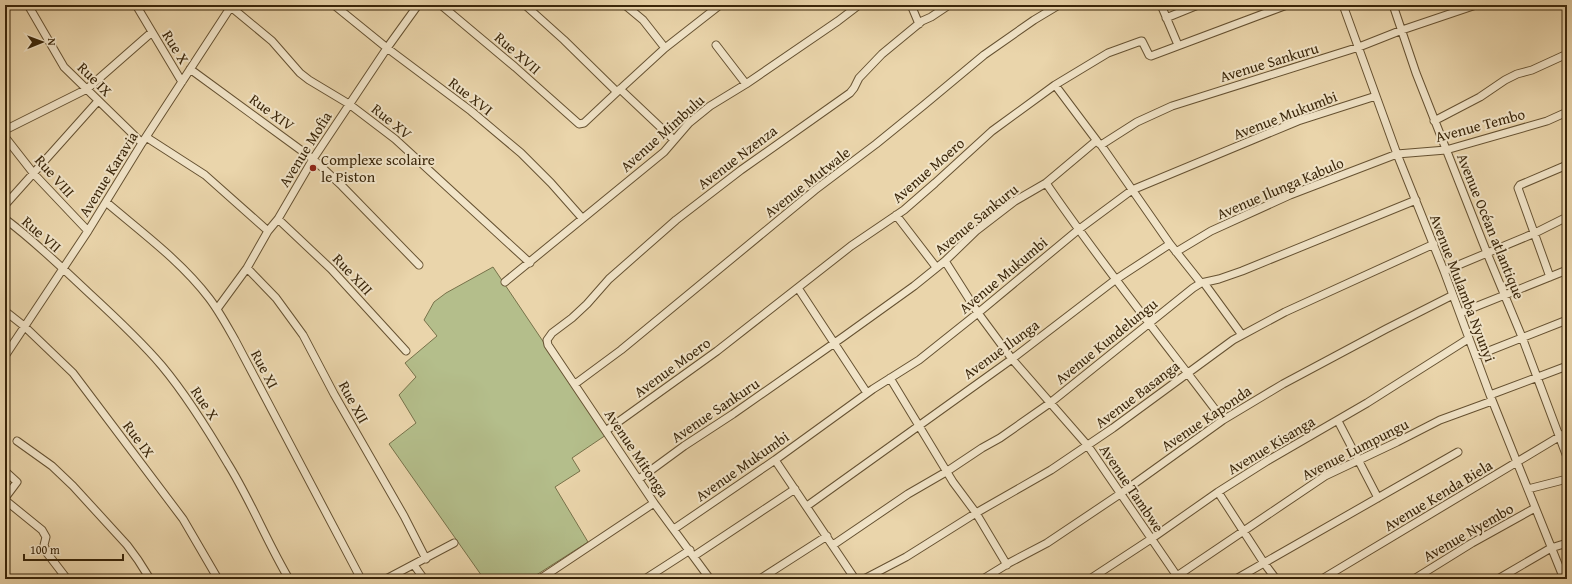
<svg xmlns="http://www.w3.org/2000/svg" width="1572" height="584" font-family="'Gentium Book Plus',serif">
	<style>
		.garden { fill: #b4be8b; stroke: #77724a }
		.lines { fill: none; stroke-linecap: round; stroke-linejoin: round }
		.minor-casing { stroke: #665232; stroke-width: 9 }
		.minor { stroke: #f1e4c8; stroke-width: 7 }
		.poi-dot { fill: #8f2418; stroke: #f1e4c8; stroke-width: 1.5 }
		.labels { text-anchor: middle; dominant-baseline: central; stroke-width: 4; stroke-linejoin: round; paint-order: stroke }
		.street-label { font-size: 15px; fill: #3a260a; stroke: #f1e4c8 }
		.poi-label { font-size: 15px; fill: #3a260a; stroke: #f1e4c8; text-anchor: start }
	</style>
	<rect width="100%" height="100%" fill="#ead5ab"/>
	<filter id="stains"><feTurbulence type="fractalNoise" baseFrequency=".005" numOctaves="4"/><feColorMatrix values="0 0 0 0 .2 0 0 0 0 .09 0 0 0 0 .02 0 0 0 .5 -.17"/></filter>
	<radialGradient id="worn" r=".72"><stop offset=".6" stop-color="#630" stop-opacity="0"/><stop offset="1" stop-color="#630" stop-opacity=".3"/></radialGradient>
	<path class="garden" d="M493 267 606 435 572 458 580 471 555 487 588 542 530 579H484L389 444 416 423 399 395 416 377 405 363 437 336 424 320 434 302 446 293Z"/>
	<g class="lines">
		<g class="minor-casing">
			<path id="minor" d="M28 5 64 67 142 143
				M136 5 182 82
				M334 5 387 48 471 111 521 153 551 183 582 218
				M441 5 515 67 579 124 584 123 617 92
				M525 5 564 40 617 92 665 48 720 5
				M625 5 643 20 665 48
				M911 5 919 24
				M1161 5 1178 45
				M1343 5 1397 154 1444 271 1490 395 1564 579
				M1393 5 1416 73 1487 253 1522 337 1567 457
				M231 7 272 41 300 73 309 80 349 104 395 139 530 263
				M1166 18 1198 5
				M716 45 746 84
				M190 69 313 159 342 186 419 265
				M1055 85 1097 141
				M620 89 674 140
				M1434 121 1480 97 1505 80 1517 74 1532 70 1567 54
				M5 130 87 89 152 32
				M5 137 34 174 88 231
				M146 137 205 175 268 231
				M1101 145 1137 122 1172 106 1359 47 1402 30 1476 5
				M1046 183C1101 264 1164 341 1223 420
				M106 202C141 232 181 261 209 298 219 311 227 326 235 340L361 579
				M5 205 98 101
				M896 215 936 267
				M5 219C35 241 62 268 89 293 114 316 140 340 162 366 187 396 208 430 228 464 251 501 267 542 289 579
				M278 219 331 269 406 351
				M1176 252 1211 231 1290 195 1397 154 1446 150 1547 121 1567 112
				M945 261 978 313 1012 359 1088 446 1179 579
				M247 268 276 298 303 335 334 394 404 516 426 559
				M1444 271 1535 233 1567 217
				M1550 277 1518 188 1520 185 1567 165
				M505 282 664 152 689 123 710 106 746 84 838 21 859 5
				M1204 283 1242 335
				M798 288 867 393
				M217 309 247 268 268 231 278 219 313 159 387 48 418 5
				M5 311 24 326 73 373 183 519 218 579
				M1460 313 1567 270
				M5 356 88 231 142 143 232 5
				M1476 356 1567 320
				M890 378 953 482 976 513 1007 565
				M575 384 621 350 815 190 876 144 924 105 984 55 1034 20 1059 5
				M1490 395 1567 366
				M1338 421 1378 498
				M607 430 717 351 851 246 904 210 935 183 992 131 1055 85 1108 53 1141 41H1142L1149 55 1151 56 1287 5
				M17 441 52 466 73 486 127 545 138 560 150 579
				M775 460 855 579
				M5 471 17 482 5 498
				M639 479 684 446 733 414 843 337 914 286 945 261 976 231 1015 201 1046 183 1096 141 1101 145 1170 244
				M1528 489 1567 479
				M1218 492 1264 563 1276 579
				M5 500 42 530 46 537 44 545 47 553 67 579
				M807 506 1012 359 1115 280 1170 244 1201 283
				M674 529 775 460 873 389 919 360 978 313 1078 230 1132 190 1298 121 1376 96
				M833 545 908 494 946 472 982 448 1000 438 1050 403 1193 288 1201 283 1219 279 1242 271 1416 200
				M694 556 795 489
				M414 565 424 579
				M1177 576 1325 476 1397 442 1440 420 1492 401
				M386 579 454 543
				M540 579 654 503
				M645 579 690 550
				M710 579 654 503 548 345 547 340 552 333 572 318 587 304 609 279 676 220 741 170 850 93 854 88 859 78 882 54 922 21 931 17 949 5
				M760 579 827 536
				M864 579 906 557 976 513 1051 470 1113 428 1233 340 1285 312 1434 244
				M983 579 1009 563 1047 543 1120 494 1223 420 1283 384 1386 329 1453 295
				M1090 579 1151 539 1218 492 1267 461 1367 403 1468 339
				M1236 579 1458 452
				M1322 579 1567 432
				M1414 579 1472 543 1535 508
				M1498 579 1551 548 1567 543"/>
		</g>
		<use href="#minor" class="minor"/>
	</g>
	<circle class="poi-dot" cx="313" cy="168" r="4"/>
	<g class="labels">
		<g class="street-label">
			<text transform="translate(176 47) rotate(58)">Rue X</text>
			<text transform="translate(518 53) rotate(41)">Rue XVII</text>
			<text transform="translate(1269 62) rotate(-17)">Avenue Sankuru</text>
			<text transform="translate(95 79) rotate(45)">Rue IX</text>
			<text transform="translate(471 96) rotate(38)">Rue XVI</text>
			<text transform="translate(272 112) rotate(36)">Rue XIV</text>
			<text transform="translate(1285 115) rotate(-21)">Avenue Mukumbi</text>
			<text transform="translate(392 121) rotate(39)">Rue XV</text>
			<text transform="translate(1480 125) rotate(-15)">Avenue Tembo</text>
			<text transform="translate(662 133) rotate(-42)">Avenue Mimbulu</text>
			<text transform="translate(305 149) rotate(-58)">Avenue Mofia</text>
			<text transform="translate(737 157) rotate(-37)">Avenue Nzenza</text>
			<text transform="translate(928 170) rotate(-41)">Avenue Moero</text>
			<text transform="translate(108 174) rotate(-58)">Avenue Karavia</text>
			<text transform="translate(55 176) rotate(48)">Rue VIII</text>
			<text transform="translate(807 182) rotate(-38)">Avenue Mutwale</text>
			<text transform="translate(1280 188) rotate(-23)">Avenue Ilunga Kabulo</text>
			<text transform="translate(976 219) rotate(-39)">Avenue Sankuru</text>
			<text transform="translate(1491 226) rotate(68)">Avenue Océan atlantique</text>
			<text transform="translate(42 234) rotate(41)">Rue VII</text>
			<text transform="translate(353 274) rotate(47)">Rue XIII</text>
			<text transform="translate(1003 275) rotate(-40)">Avenue Mukumbi</text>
			<text transform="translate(1463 288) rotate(69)">Avenue Mulamba Nyunyi</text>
			<text transform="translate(1106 341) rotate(-39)">Avenue Kundelungu</text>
			<text transform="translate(1001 349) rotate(-36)">Avenue Ilunga</text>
			<text transform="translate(672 367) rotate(-36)">Avenue Moero</text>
			<text transform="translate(265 369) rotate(62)">Rue XI</text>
			<text transform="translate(1137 394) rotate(-37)">Avenue Basanga</text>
			<text transform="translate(354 402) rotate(61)">Rue XII</text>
			<text transform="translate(205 403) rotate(56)">Rue X</text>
			<text transform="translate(715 410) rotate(-34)">Avenue Sankuru</text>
			<text transform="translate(1206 418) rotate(-34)">Avenue Kaponda</text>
			<text transform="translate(139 439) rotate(53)">Rue IX</text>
			<text transform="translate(1271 445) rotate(-31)">Avenue Kisanga</text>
			<text transform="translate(1355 449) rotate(-27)">Avenue Lumpungu</text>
			<text transform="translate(637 453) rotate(56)">Avenue Mitonga</text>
			<text transform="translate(742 466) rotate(-35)">Avenue Mukumbi</text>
			<text transform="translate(1132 488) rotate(56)">Avenue Tambwe</text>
			<text transform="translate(1438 495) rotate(-31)">Avenue Kenda Biela</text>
			<text transform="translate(1468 532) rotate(-30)">Avenue Nyembo</text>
		</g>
		<g class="poi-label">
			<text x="321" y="159">Complexe scolaire<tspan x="321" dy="17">le Piston</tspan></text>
		</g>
	</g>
	<rect width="1572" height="584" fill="none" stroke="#ead5ab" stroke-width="20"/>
	<rect x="6" y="6" width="1560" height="572" fill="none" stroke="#3a260a" stroke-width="2"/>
	<rect x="10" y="10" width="1552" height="564" fill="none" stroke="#3a260a"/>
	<g transform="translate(42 42) rotate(89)" stroke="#f1e4c8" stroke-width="3" paint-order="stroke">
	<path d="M0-3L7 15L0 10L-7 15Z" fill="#3a260a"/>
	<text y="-6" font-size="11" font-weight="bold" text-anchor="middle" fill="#3a260a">N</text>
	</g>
	<path d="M24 554v6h99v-6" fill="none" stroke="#3a260a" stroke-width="2"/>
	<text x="30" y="554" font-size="12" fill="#3a260a" stroke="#f1e4c8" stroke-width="3" paint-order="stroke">100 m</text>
	<rect width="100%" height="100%" filter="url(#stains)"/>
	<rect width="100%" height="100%" fill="url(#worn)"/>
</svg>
